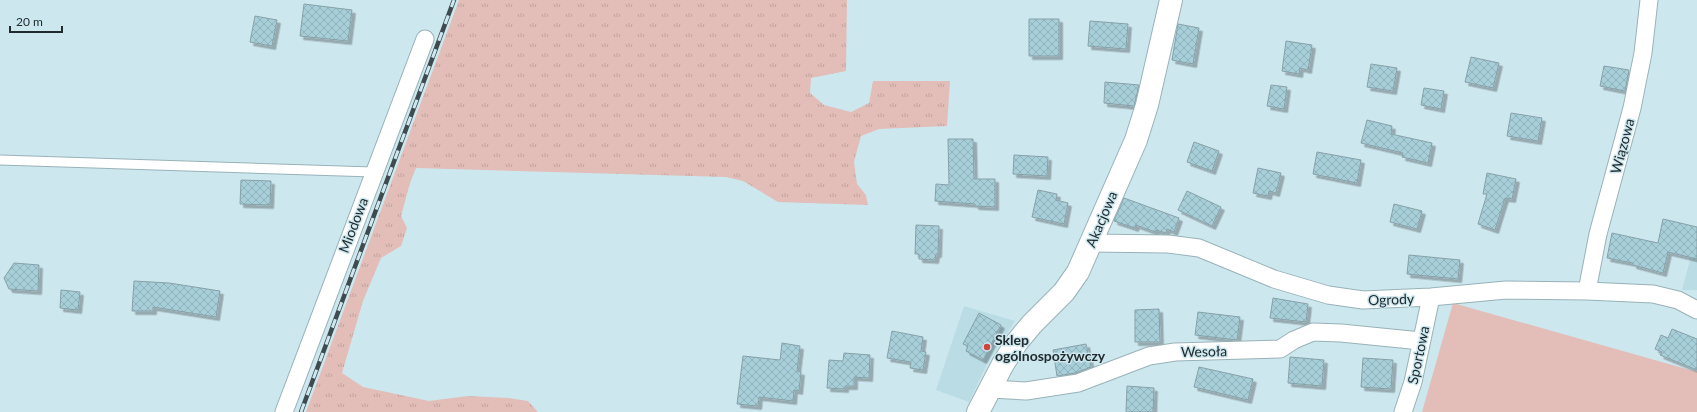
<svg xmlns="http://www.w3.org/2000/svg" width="1697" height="412" font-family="Lato,sans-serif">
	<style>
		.built { fill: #b9dce5 }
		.grass { fill: url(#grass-tufts) }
		.garden { fill: #e3bdb8 }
		.building { fill: url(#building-cross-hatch); stroke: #87a0a7; filter: url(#shadow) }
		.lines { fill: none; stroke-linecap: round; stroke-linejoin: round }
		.lane-casing { stroke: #98b2b8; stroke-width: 11 }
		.street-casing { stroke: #98b2b8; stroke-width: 19 }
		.secondary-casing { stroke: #98b2b8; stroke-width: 24 }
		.lane { stroke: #fff; stroke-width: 9 }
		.street { stroke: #fff; stroke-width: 17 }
		.secondary { stroke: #fff; stroke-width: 22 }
		.rail-casing { stroke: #3e4b4f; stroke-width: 4.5 }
		.rail { stroke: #cde7ef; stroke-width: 3; stroke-dasharray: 9; stroke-linecap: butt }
		.poi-dot { fill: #d14339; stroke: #cde7ef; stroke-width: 1.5 }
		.labels { text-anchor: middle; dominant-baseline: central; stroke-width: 3; stroke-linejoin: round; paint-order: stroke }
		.street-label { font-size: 14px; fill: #212b2e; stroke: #cde7ef }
		.poi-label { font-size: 14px; font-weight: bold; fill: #212b2e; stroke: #cde7ef; text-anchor: start }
	</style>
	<defs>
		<pattern id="grass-tufts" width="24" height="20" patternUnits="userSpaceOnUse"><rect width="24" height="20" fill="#e3bdb8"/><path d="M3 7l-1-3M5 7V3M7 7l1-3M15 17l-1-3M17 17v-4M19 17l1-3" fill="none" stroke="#c2a39e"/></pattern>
		<pattern id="building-cross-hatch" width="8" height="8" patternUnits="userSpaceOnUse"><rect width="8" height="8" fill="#a7cfda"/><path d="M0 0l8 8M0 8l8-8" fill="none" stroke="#8fb2bb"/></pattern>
		<filter id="shadow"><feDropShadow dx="3.5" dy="3.5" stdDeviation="0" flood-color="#0004"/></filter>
	</defs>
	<rect width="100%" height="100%" fill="#cde7ef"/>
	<path class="built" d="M1697 234V290H1682Z
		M964 306 1015 321 987 364 969 402 936 390Z"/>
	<path class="grass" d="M459 0H847L846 71 811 78 810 93 824 105 851 112 869 103 873 81H950L947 126 879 129 861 136 854 162 857 184 866 195 868 205 778 202 743 181 726 177 416 168 410 183 401 216 407 228 401 246 381 258 363 301 342 373 363 387 429 401 468 396 508 398 528 401 538 412H306Z"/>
	<path class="garden" d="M1453 303 1697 372V412H1422Z"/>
	<path class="building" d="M304 4 352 10 348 41 300 36Z
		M255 16 277 20 272 46 250 42Z
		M1029 19H1059V56H1029Z
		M1090 21 1128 24 1126 49 1088 46Z
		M1178 24 1199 28 1193 64 1172 60Z
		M1286 41 1312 45 1308 70 1300 68 1299 74 1282 71Z
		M1471 57 1499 63 1493 88 1465 82Z
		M1371 64 1397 68 1393 91 1367 87Z
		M1604 66 1629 70 1625 91 1600 86Z
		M1105 82 1139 85 1134 106 1104 103Z
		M1271 85 1287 87 1284 109 1267 106Z
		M1424 88 1444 91 1441 109 1421 105Z
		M1511 113 1542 118 1538 141 1507 136Z
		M1367 120 1392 126 1391 134 1432 143 1428 163 1402 157 1403 153 1361 143Z
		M948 139H973L974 179H995V207L975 206V204L935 201 936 184 949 185Z
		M1194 142 1219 151 1212 171 1187 162Z
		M1317 152 1361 160 1357 183 1313 174Z
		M1014 155 1048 157 1047 176 1013 174Z
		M1258 168 1281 173 1276 193 1269 191 1268 196 1253 193Z
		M1487 173 1516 179 1512 199 1505 198 1495 230 1478 224 1487 194H1483Z
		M241 180 271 181 270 205 240 204Z
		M1038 190 1057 194 1056 200 1068 203 1064 224 1032 217Z
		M1187 191 1221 207 1212 226 1178 210Z
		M1124 198 1179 218 1174 232 1167 229 1166 233 1156 230 1155 232 1136 225 1135 228 1114 221Z
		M1394 204 1422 211 1417 229 1390 222Z
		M1663 219 1697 227V259L1668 252 1663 273 1633 265V263L1607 258 1612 233 1658 243Z
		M916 225 939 226 938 254H936L935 260 919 259V254H915Z
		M1409 255 1460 260 1458 279 1407 274Z
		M14 263 39 265 38 291 9 289 4 278Z
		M134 281 169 283 220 291 216 317 153 307V311H132Z
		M61 290 80 292 78 310 60 308Z
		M1273 298 1308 304 1306 322 1270 318Z
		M1159 309 1160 342H1135V310Z
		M1198 312 1240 317 1237 340 1195 335Z
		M979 313 1001 325 983 360 966 351 968 346 963 344Z
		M1672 329 1697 339V370L1660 355 1662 352 1655 349 1661 335 1668 338Z
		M892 331 923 337 921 351 926 352 923 370 910 368 911 362 887 358Z
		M782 343 800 346 797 371 801 372 799 391 794 390 793 401 759 397 758 406 737 404 743 356 780 360Z
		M1086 344 1091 367 1075 373 1057 376 1053 350Z
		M844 353 870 355 869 378 854 377V386H845V389L827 388 829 360 843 361Z
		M1290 357 1324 360 1322 386 1288 383Z
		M1363 358 1393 360 1391 389 1361 387Z
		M1199 367 1253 379 1248 400 1194 387Z
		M1127 386 1154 388 1153 412H1126Z"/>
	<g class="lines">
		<g class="lane-casing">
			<path id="lane" d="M0 160 373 172"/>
		</g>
		<g class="street-casing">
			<path id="street" d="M1091 243 1168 244 1199 248 1274 279 1328 295 1363 300 1431 297 1506 290 1587 291 1653 294 1678 300 1697 310
				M1587 291 1598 234 1632 108 1643 53 1649 0
				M990 389 1026 391 1078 383 1149 356 1175 352 1280 349 1294 340 1313 332 1341 333 1421 341
				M284 412 425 39
				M1403 412 1413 382 1431 297"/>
		</g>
		<g class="secondary-casing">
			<path id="secondary" d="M978 412 1003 364 1017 342 1032 324 1064 292 1078 272 1136 140 1147 105 1171 0"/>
		</g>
		<use href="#lane" class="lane"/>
		<use href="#street" class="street"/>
		<use href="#secondary" class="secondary"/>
		<g class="rail-casing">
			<path id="rail" d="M301 412 454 0"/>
		</g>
		<use href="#rail" class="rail"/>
	</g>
	<circle class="poi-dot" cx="987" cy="347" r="4"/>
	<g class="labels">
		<g class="street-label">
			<text transform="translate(1622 146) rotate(-75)">Wiązowa</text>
			<text transform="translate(1101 219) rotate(-67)">Akacjowa</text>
			<text transform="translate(353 225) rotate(-69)">Miodowa</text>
			<text transform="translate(1391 299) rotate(-2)">Ogrody</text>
			<text transform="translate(1204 351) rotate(-1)">Wesoła</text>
			<text transform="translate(1418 355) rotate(-78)">Sportowa</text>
		</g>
		<g class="poi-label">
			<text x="995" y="339">Sklep<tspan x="995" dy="16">ogólnospożywczy</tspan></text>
		</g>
	</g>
	<path d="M10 26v6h52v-6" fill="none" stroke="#212b2e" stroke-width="2"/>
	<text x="16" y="26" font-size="12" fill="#212b2e" stroke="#cde7ef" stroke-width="3" paint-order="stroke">20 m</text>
</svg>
